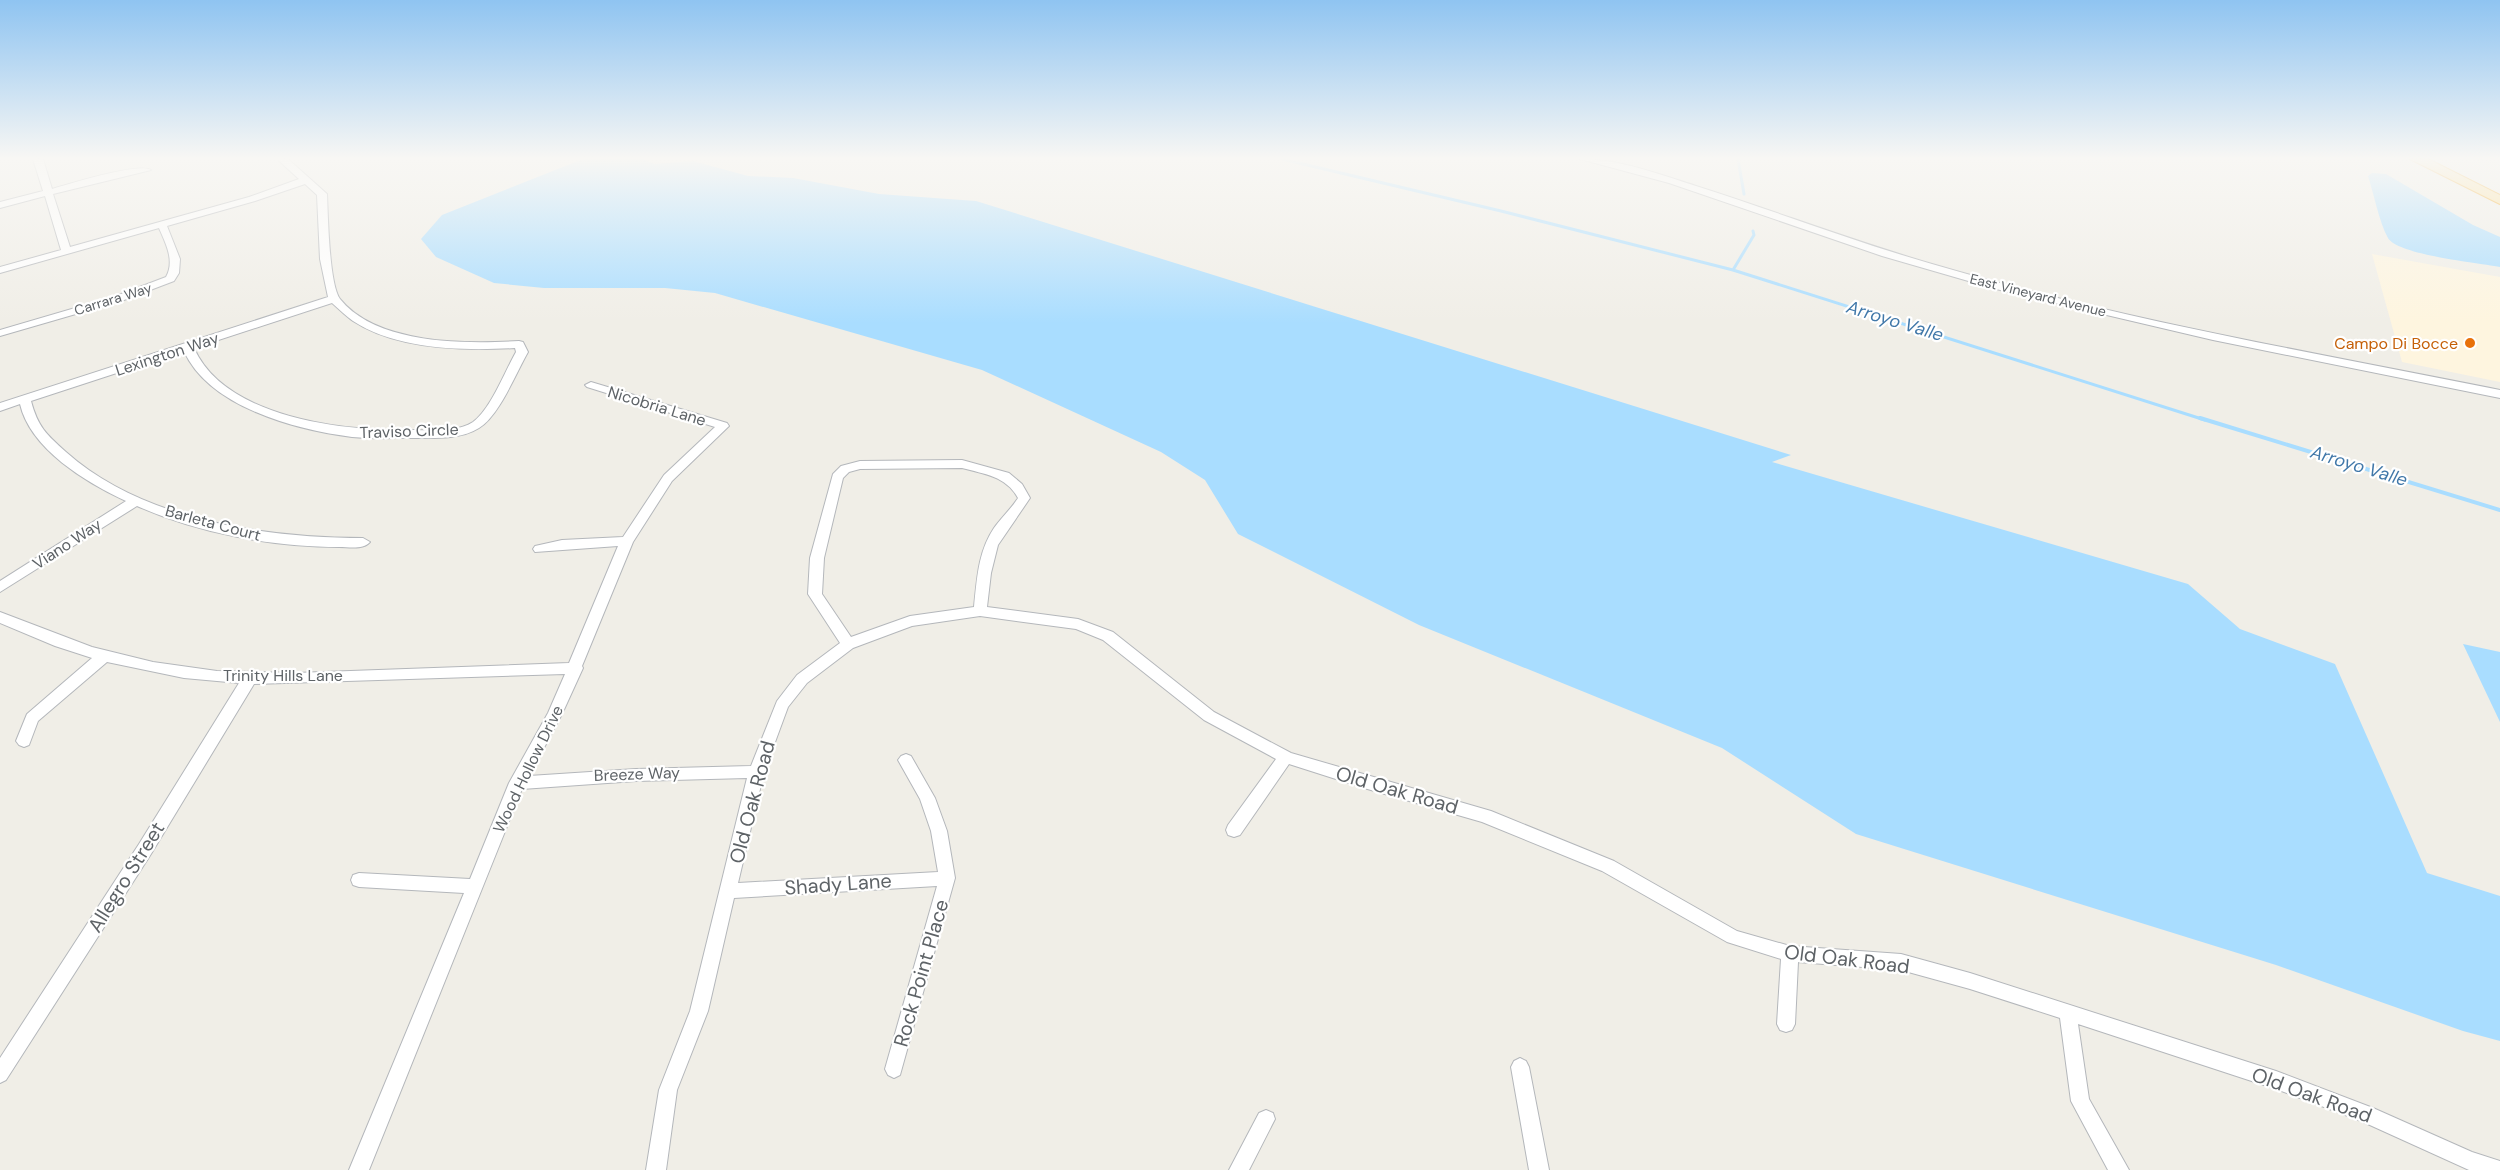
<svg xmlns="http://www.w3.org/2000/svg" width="2500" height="1170" font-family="'DM Sans',sans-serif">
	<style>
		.commercial { fill: #fef5df }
		.water { fill: #a9ddff }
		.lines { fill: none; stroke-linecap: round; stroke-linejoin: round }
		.stream-far1 { stroke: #a9ddff; stroke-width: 3 }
		.stream { stroke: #a9ddff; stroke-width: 4 }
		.minor-casing { stroke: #b4b7bb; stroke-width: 2 }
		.highway-casing { stroke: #f69f01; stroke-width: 2 }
		.minor { fill: #fff; fill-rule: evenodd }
		.highway { fill: #fcdd92; fill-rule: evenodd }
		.food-dot { fill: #e8710a; stroke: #fff; stroke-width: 2 }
		.labels { text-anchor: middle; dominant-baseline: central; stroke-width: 4.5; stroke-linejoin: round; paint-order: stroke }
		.far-street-label { font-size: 14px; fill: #5e6367; stroke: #fff }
		.food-label { font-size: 16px; fill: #c56008; stroke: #fff; text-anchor: end }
		.street-label { font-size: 16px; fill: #5e6367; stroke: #fff }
		.water-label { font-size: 18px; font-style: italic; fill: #4178a9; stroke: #fff }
		.near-street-label { font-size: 20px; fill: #5e6367; stroke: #fff }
	</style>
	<rect width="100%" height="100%" fill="#f0eee7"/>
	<path class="commercial" d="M2372 254 2500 277V382L2402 362Z"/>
	<path class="water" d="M583 159H643L654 164 693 161 748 176 793 178 879 194 976 201 1791 455 1772 462 2188 584 2240 629 2335 664 2427 873 2500 896V1041L2463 1031 2276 965 1856 834 1722 748 1419 625 1238 534 1205 480 1161 452 982 370 715 293 665 288H544L494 283 436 257 421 239 442 215Z
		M2372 173 2386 174 2473 225 2500 237V267C2479 263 2398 255 2388 238 2379 222 2374 194 2368 176Z
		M2463 644 2500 652V722Z"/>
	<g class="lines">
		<path class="stream-far1" d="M1282 159 1501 211 1733 270 2205 420
			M1738 159 1744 194
			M1733 270 1754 235 1753 231"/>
		<path class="stream" d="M2200 418 2500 510"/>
		<g class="minor-casing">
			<path id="minor" d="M33 159H43L52 189C69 184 139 162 151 170L53 194 70 247 249 197 299 179 277 159H288L327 194C328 215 329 284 340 299 377 345 466 344 519 341L523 342 528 352C516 373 499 416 479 428 460 440 433 438 412 438 392 438 372 439 352 437 296 430 209 407 184 351L31 401C38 427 46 434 66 452 142 520 265 538 363 538L370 542C363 550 349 547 339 547 272 547 198 533 137 506L0 592V581L126 501C87 483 30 449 20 404L0 411V403L328 297 320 259 317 195 305 184 255 201 167 226 180 259 179 273 174 281 124 300 0 336V330L116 296 166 277C175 261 166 244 159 228L0 273V267L61 250 45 196 0 208V202L43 191ZM332 303C339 309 346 316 353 321 397 350 465 351 515 348L516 352C505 371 491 409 473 422 456 433 429 430 410 430 343 431 225 418 194 348Z
				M1580 159C1619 159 1659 174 1696 186 1775 211 1852 241 1932 264 2118 319 2310 352 2500 390V398L2213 340 1996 289 1882 256 1669 183Z
				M591 382 727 423 729 426 672 481 633 542 582 666 583 668 562 714 529 776 636 769 751 766 777 701 797 675 840 643 808 594 810 558 833 474 841 466 860 461 962 460 1009 473 1022 484 1030 498 998 545 991 573 987 607 1078 619 1113 632 1214 712 1291 753 1491 811 1614 861 1737 931 1790 946 1901 954 1970 973 2276 1071 2373 1108 2472 1152 2500 1161V1170H2469L2361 1121 2276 1089 2078 1024 2089 1099 2129 1170H2108L2071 1101 2060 1018 1970 989 1901 970 1798 962 1795 1024 1792 1030 1786 1032 1780 1030 1777 1024 1781 959 1727 942 1602 871 1482 822 1364 788 1289 764 1240 835 1234 837 1228 835 1226 830 1228 825 1276 759 1204 720 1103 640 1076 629 980 616 912 626 853 648 807 683 788 707 764 772 738 883 938 872 931 831 920 799 898 760 901 756 906 754 911 756 935 798 947 831 955 878 900 1075 894 1078 888 1075 885 1069 937 886 734 898 708 1011 677 1090 666 1170H646L659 1090 690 1011 747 778 636 781 522 789 369 1170H349L464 893 359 887 353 885 351 880 353 875 359 873 470 879 509 783 548 713 565 674 254 684 151 854 6 1080 0 1083V1058L139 844 239 683 184 678 107 662 38 721 29 745 24 747 19 745 16 741 27 714 92 658 55 646 0 623V612L92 647 153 662 217 671 295 673 569 663 618 546 535 552 533 549 535 546 562 540 623 537 664 475 715 427 587 387 585 385ZM962 468C984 474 1006 476 1018 498 1011 509 1001 518 994 528 978 552 977 579 974 607L910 616 851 637 822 594 824 558 843 478 849 472 860 469Z
				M1520 1058 1526 1061 1529 1067 1549 1170H1529L1511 1067 1514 1061Z
				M1266 1110 1273 1113 1275 1119 1249 1170H1229L1259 1113Z"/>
		</g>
		<g class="highway-casing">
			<path id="highway" d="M2410 159H2428L2500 195V204Z"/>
		</g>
		<use href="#minor" class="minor"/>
		<use href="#highway" class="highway"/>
	</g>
	<linearGradient id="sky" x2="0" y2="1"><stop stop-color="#8fc4f1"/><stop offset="0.49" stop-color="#f8f7f4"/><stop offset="1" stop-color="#f8f7f4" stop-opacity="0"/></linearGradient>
	<rect width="2500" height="323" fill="url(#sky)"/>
	<circle class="food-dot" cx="2470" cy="343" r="6"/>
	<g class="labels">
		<g class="far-street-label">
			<text transform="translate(2038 295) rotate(14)">East Vineyard Avenue</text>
			<text transform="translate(113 299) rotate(-17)">Carrara Way</text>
		</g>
		<g class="food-label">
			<text x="2458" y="343">Campo Di Bocce</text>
		</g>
		<g class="street-label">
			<text transform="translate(167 354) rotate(-18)">Lexington Way</text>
			<text transform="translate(657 406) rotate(17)">Nicobria Lane</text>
			<text transform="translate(409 431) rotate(-2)">Traviso Circle</text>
			<text transform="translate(213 523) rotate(15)">Barleta Court</text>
			<text transform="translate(67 544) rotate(-33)">Viano Way</text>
			<text x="283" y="675">Trinity Hills Lane</text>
			<text transform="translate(528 769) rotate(-64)">Wood Hollow Drive</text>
			<text transform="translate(637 774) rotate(-2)">Breeze Way</text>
		</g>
		<g class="water-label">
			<text transform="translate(1895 321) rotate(17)">Arroyo Valle</text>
			<text transform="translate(2359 466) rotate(17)">Arroyo Valle</text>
		</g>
		<g class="near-street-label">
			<text transform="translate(1397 790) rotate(16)">Old Oak Road</text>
			<text transform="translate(752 802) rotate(-75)">Old Oak Road</text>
			<text transform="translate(126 877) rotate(-58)">Allegro Street</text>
			<text transform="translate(838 884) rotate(-4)">Shady Lane</text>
			<text transform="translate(1847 959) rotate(7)">Old Oak Road</text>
			<text transform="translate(921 973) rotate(-74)">Rock Point Place</text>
			<text transform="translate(2312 1095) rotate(20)">Old Oak Road</text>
		</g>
	</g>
</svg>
